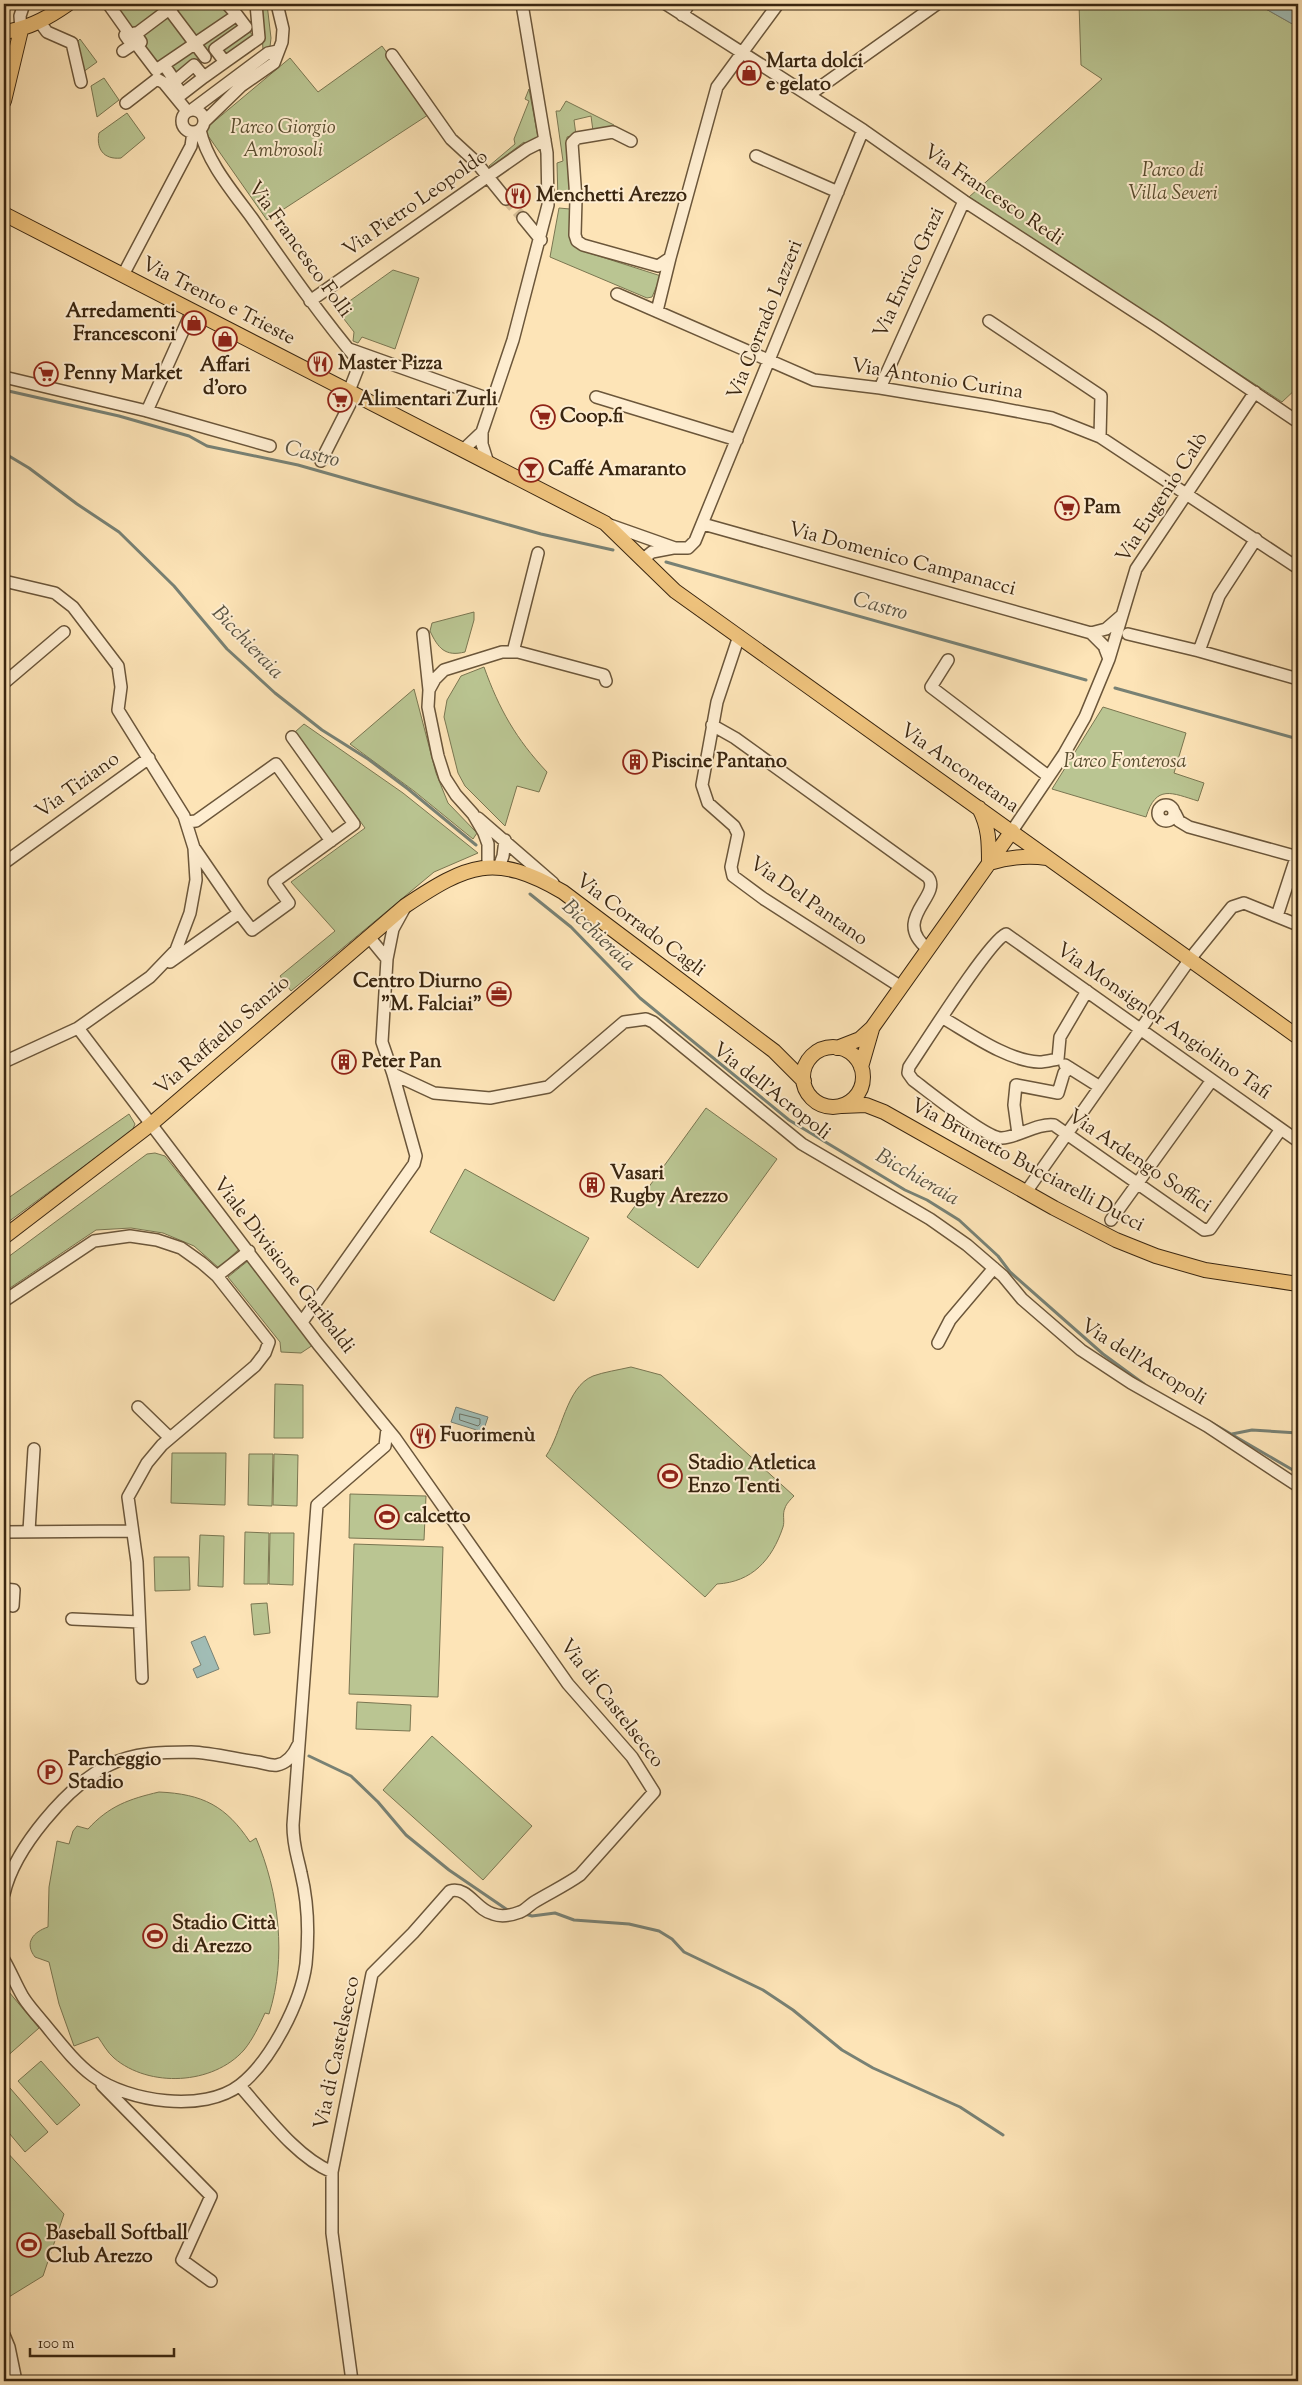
<svg xmlns="http://www.w3.org/2000/svg" width="1302" height="2385" font-family="'Sorts Mill Goudy',serif">
	<style>
		.green { fill: #bac592; stroke: #7a7651 }
		.water { fill: #a1bdb6; stroke: #788174 }
		.lines { fill: none; stroke-linecap: round; stroke-linejoin: round }
		.shore { stroke: #6e7263; stroke-width: 1 }
		.stream { stroke: #788174; stroke-width: 3 }
		.minor-tunnel { stroke: #d6be96; stroke-width: 11; stroke-dasharray: 11 5.5; stroke-linecap: butt }
		.minor-casing { stroke: #6b563a; stroke-width: 14 }
		.major-casing { stroke: #3a2610; stroke-width: 16 }
		.minor { stroke: #feedd0; stroke-width: 11 }
		.major { stroke: #eec27c; stroke-width: 14 }
		.labels { text-anchor: middle; dominant-baseline: central; stroke-width: 4; stroke-linejoin: round; paint-order: stroke }
		.poi-label { font-size: 20px; font-weight: bold; fill: #3a2610; stroke: #feedd0; text-anchor: start }
		.park-label { font-size: 20px; font-style: italic; fill: #5a4e30; stroke: #feedd0 }
		.street-label { font-size: 20px; fill: #3a2610; stroke: #feedd0 }
		.water-label { font-size: 21px; font-style: italic; fill: #595342; stroke: #feedd0 }
	</style>
	<rect width="100%" height="100%" fill="#fde4b7"/>
	<filter id="stains"><feTurbulence type="fractalNoise" baseFrequency=".004" numOctaves="4"/><feColorMatrix values="0 0 0 0 .2 0 0 0 0 .09 0 0 0 0 .02 0 0 0 .5 -.17"/></filter>
	<radialGradient id="worn" r=".72"><stop offset=".6" stop-color="#630" stop-opacity="0"/><stop offset="1" stop-color="#630" stop-opacity=".3"/></radialGradient>
	<path class="green" d="M111 4H227L246 27 175 81 164 66 156 70Z
		M262 4H267L271 38 270 47 263 50 262 33 264 31Z
		M1079 4H1257L1296 26 1298 21V387L1282 402 969 197 1102 79 1081 65Z
		M250 32 256 40 225 62 218 53Z
		M80 39 97 62 79 75 73 46Z
		M382 46 431 113 267 220 204 130 290 58 318 92Z
		M104 78 119 100 97 117 91 86Z
		M529 89 538 137 528 146 524 142 495 164 498 169 493 171 489 166 515 144 514 139 529 101 525 99Z
		M566 101 614 125 613 128 593 131 591 116 574 120 576 135 567 137 571 200 558 201 557 163 563 161 556 111H560Z
		M127 113 145 138 121 158C103 160 96 148 99 133Z
		M559 208 570 209 574 245 583 251 661 276 652 297 647 298 550 257Z
		M393 270 419 278 395 349 362 337 358 343 353 341 354 332 337 310Z
		M474 612V620L465 652C445 657 438 648 430 631L432 623Z
		M484 667C499 709 516 739 547 772L539 792 517 786 505 826 465 786 458 773 444 717 447 700 461 676Z
		M414 689 436 773 448 803 477 833 473 839 414 791 350 744Z
		M1103 707 1186 733 1174 773 1204 783 1198 801C1172 793 1156 784 1146 817L1052 789Z
		M304 724 403 793 478 853 434 872 291 991 280 976 335 931 291 882 365 828 295 732Z
		M706 1108 777 1159 698 1268 627 1217Z
		M129 1114 135 1124 132 1131 4 1225V1201Z
		M155 1153 165 1156 239 1249 219 1268 194 1246 163 1233 131 1228 96 1230 4 1292V1260L147 1154Z
		M465 1169 589 1238 554 1301 430 1232Z
		M249 1260 313 1345 301 1353 281 1352 280 1342 228 1277Z
		M631 1367 661 1375 794 1496C791 1499 786 1504 785 1508 782 1514 785 1521 783 1527 772 1560 752 1582 717 1584L705 1597 546 1456C562 1433 566 1387 593 1376 604 1372 618 1370 631 1367Z
		M275 1384 303 1385V1438H274Z
		M172 1453H226L225 1505 171 1503Z
		M249 1454H273L272 1506 248 1505Z
		M274 1454 298 1455 297 1506 273 1505Z
		M350 1494 426 1496 424 1540 349 1538Z
		M245 1532 269 1533 268 1584H244Z
		M270 1533H294L293 1585 269 1584Z
		M200 1535 224 1536 223 1587 198 1586Z
		M354 1544 443 1547 438 1697 349 1694Z
		M154 1557H189L190 1590 155 1591Z
		M267 1603 270 1633 254 1635 251 1604Z
		M357 1702 411 1705 410 1731 356 1729Z
		M432 1736 532 1826 483 1880 383 1790Z
		M159 1792C203 1794 226 1806 250 1842L256 1838C279 1892 287 1958 269 2014L265 2013C259 2026 253 2039 244 2050 213 2085 149 2088 114 2058 107 2052 103 2044 98 2037L74 2046 59 2004 49 1962 35 1957C24 1943 33 1932 48 1927L49 1887 57 1841 69 1844 73 1831 77 1826 88 1829C109 1806 129 1799 159 1792Z
		M4 1986 39 2028 4 2059Z
		M41 2061 80 2105 57 2125 18 2081Z
		M10 2088 48 2132 25 2152 4 2127V2093Z
		M4 2149 64 2214 43 2276 4 2300Z"/>
	<path class="water" d="M1257 4H1298V21L1296 26Z
		M456 1407 488 1417 483 1432 451 1422Z
		M205 1636 219 1669 197 1678 193 1669 201 1665 191 1642Z"/>
	<g class="lines">
		<path class="shore" d="M460 1414 480 1419V1424L478 1426 460 1420Z"/>
		<path class="stream" d="M4 390 119 416 189 436 207 446 298 465 541 534 613 550
			M4 453 29 468 77 504 119 532 174 586 227 649 275 693 322 730 368 759 408 789 476 845
			M666 562 1086 680
			M1115 688 1298 739
			M530 894 571 927 640 998 789 1120 905 1190 927 1200 959 1220 998 1256 1010 1272 1103 1354 1144 1384
			M1212 1423 1298 1473
			M1232 1434 1252 1430 1298 1433
			M309 1756 351 1776 378 1802 406 1835 449 1870 509 1911
			M525 1914 532 1916 555 1913 574 1920 629 1924 659 1931 672 1939 684 1952 763 1990 793 2010 842 2050 873 2068 960 2107 1003 2135"/>
		<path class="minor-tunnel" d="M506 199 523 218"/>
		<g class="minor-casing">
			<path id="minor" d="M165 4 205 57
				M666 4 863 130 964 201 1158 327 1298 422
				M109 5 131 36 135 33 141 42 137 45 156 70 237 15 227 4
				M682 15 689 4
				M39 21 47 32 72 43 81 82
				M21 30 20 16 24 4
				M136 34 176 4
				M123 51 132 45 125 35
				M392 55 451 139 476 162 506 199
				M225 62 259 38 256 4
				M164 65 175 81 194 65 204 77 225 62 215 49 246 27 237 15
				M174 83 182 94 204 77
				M809 95 937 4
				M126 103 157 79 164 83 187 111
				M193 109 268 53 278 51
				M182 121a11 11 0 1 1 22 0a11 11 0 1 1-22 0Z
				M204 122 241 86 274 63 282 42 283 29 277 4
				M200 130C207 162 233 192 252 218 287 268 321 317 360 363L349 391
				M631 141 613 132 577 138 572 143 576 199 575 235 577 241 583 245 658 266 670 258 717 87 778 4
				M756 156 838 192
				M523 218 541 240
				M123 275 191 146 193 132
				M617 294 814 380 880 388 989 406 1052 418 1100 437 1298 568
				M310 301 527 149 545 140
				M657 311 670 258
				M989 321 1101 396 1100 437
				M349 349 492 400
				M4 377 147 411 270 446
				M880 388 964 201
				M596 397 737 440
				M147 411 192 311
				M463 450 482 432
				M321 461 355 394
				M488 463 482 444V432L513 340 548 205 547 153 522 4
				M607 524 675 548H688L695 541 863 130
				M703 524 1091 633 1104 646 1109 659
				M642 560 652 552 673 548
				M4 581 55 593 73 607 118 666 121 687 118 710 184 816 194 848 196 880 190 913 176 950 150 977 78 1028 4 1062
				M1091 633 1106 629 1121 616
				M423 634 429 690
				M1128 634 1199 651 1298 679
				M739 636 717 702 702 785 708 803 734 826 738 834 731 867 733 876 764 899 901 987
				M1199 651 1219 596 1256 539
				M513 652 538 553
				M948 660 931 687 1048 776
				M4 683 64 632
				M712 725 735 738 928 877C943 896 890 919 928 949
				M1158 813a8 8 0 1 1 16 0a8 8 0 1 1-16 0Z
				M1175 813 1179 821 1189 827 1298 857
				M478 818 553 883
				M186 822 196 821 276 764 331 841
				M1012 831 1064 754 1085 717 1109 659 1136 569 1255 392
				M195 849 239 913
				M4 863 149 758
				M499 867 503 856 505 840
				M488 868V844L484 833 473 814 456 795 445 778 438 756 428 707 429 690 435 679 444 670 502 652H518L604 675 606 681
				M1277 916 1294 864 1298 857
				M369 937 387 959 382 1042 393 1074 434 1093 490 1098 548 1087 624 1022 646 1019 653 1022 802 1144 930 1219 967 1245 1003 1276 1022 1299 1081 1350 1131 1383 1207 1426 1298 1486
				M387 959 393 929 404 909
				M170 962 239 913 252 930 289 903 274 882 354 824 292 737
				M943 1018C969 1033 1008 1061 1039 1062 1045 1062 1052 1060 1058 1059L1060 1037 1087 991
				M78 1028 318 1344 395 1438 568 1684 632 1757 654 1792 580 1875C566 1885 551 1892 536 1901 530 1904 526 1910 520 1912 512 1915 501 1917 493 1914 476 1910 468 1886 450 1891L413 1933 372 1974 332 2172
				M1065 1065 1100 1087
				M1281 1129 1210 1229 1204 1230 1054 1125C1037 1123 1019 1137 1002 1138 987 1139 928 1091 913 1080L908 1073 909 1067C924 1045 989 941 1006 934L1298 1141
				M1018 1134 1014 1105 1016 1085 1058 1093 1064 1073 1070 1068
				M1026 1192 1190 959 1232 907 1244 903 1298 925
				M1111 1220 1212 1080
				M4 1301 94 1241 130 1236 157 1240 181 1248 202 1263 217 1276 249 1251
				M302 1322 414 1164 416 1156 393 1074
				M938 1343 950 1320 994 1268
				M138 1407 170 1438
				M29 1531 34 1449
				M4 1532 132 1531
				M4 1589 14 1590 13 1606
				M72 1619 139 1622
				M142 1678 137 1562 128 1497 147 1463 162 1445 255 1366 265 1353 269 1342 217 1276
				M4 1894C14 1849 67 1786 109 1765 134 1752 163 1752 191 1752 213 1753 236 1759 258 1762 264 1763 271 1766 277 1765 288 1763 294 1754 298 1745
				M4 1960C11 1972 16 1985 23 1997 28 2005 35 2013 42 2021 58 2040 73 2061 93 2076 128 2102 204 2113 240 2085 271 2061 301 2002 306 1964 309 1934 308 1902 301 1873 297 1854 293 1846 293 1825L317 1505 385 1446 387 1429
				M102 2085 211 2196 182 2260 211 2281
				M240 2086C266 2115 296 2157 332 2172V2233L352 2381
				M4 2335 9 2347 16 2381"/>
		</g>
		<g class="major-casing">
			<path id="major" d="M4 32C28 29 48 18 68 4
				M4 101 21 30
				M4 214 605 523 675 591 1298 1037
				M979 808C989 827 989 842 989 863
				M989 863C1009 857 1026 855 1047 858
				M803 1077a30 30 0 1 1 60 0a30 30 0 1 1-60 0Z
				M837 1048 860 1039 872 1028 1012 831
				M861 1067 872 1029
				M842 1106 866 1105 884 1112 1054 1208 1116 1240 1156 1256 1205 1270 1298 1284
				M4 1237 150 1125 405 906C468 864 494 852 563 892L774 1051 804 1081"/>
		</g>
		<use href="#minor" class="minor"/>
		<use href="#major" class="major"/>
	</g>
	<defs>
		<g id="shop-ring" transform="scale(1.25)"><circle r="9.5" fill="#feedd0" stroke="#8f2418" stroke-width="1.5"/><path d="M-5-2.5h2.3a2.7 3.5 0 0 1 5.4 0H5L5.5 6h-11ZM-1.5-2.5h3a1.5 2.3 0 0 0-3 0Z" fill="#8f2418"/></g>
		<g id="restaurant-ring" transform="scale(1.25)"><circle r="9.5" fill="#feedd0" stroke="#8f2418" stroke-width="1.5"/><path d="M-5-6h1v4h1v-4h1v4h1v-4h1v5L-1.5 .5V6h-2V.5L-5-1ZM5-6V6H3V1.5H1.5Q1.5-4 5-6Z" fill="#8f2418"/></g>
		<g id="supermarket-ring" transform="scale(1.25)"><circle r="9.5" fill="#feedd0" stroke="#8f2418" stroke-width="1.5"/><path d="M-6-5.5h2.5l.6 2H6L4.5 2H-2.5L-4.4-4H-6ZM-1.5 3.2a1.3 1.3 0 1 0 .1 0ZM3 3.2a1.3 1.3 0 1 0 .1 0Z" fill="#8f2418"/></g>
		<g id="bar-ring" transform="scale(1.25)"><circle r="9.5" fill="#feedd0" stroke="#8f2418" stroke-width="1.5"/><path d="M-6-5H6L.8 .8V4.5H3.5V6h-7V4.5H-.8V.8Z" fill="#8f2418"/></g>
		<g id="building-ring" transform="scale(1.25)"><circle r="9.5" fill="#feedd0" stroke="#8f2418" stroke-width="1.5"/><path d="M-4-6H4V6H1V3H-1V6H-4ZM-2.5-4.3h1.7v1.8h-1.7ZM.8-4.3h1.7v1.8H.8ZM-2.5-1h1.7V.8h-1.7ZM.8-1h1.7V.8H.8Z" fill="#8f2418"/></g>
		<g id="office-ring" transform="scale(1.25)"><circle r="9.5" fill="#feedd0" stroke="#8f2418" stroke-width="1.5"/><path d="M-6-3h4V-5.5h4V-3h4V5H-6ZM-1-4.5V-3h2v-1.5ZM-6 0V1H6V0Z" fill="#8f2418"/></g>
		<g id="stadium-ring" transform="scale(1.25)"><circle r="9.5" fill="#feedd0" stroke="#8f2418" stroke-width="1.5"/><path d="M0-5a6.5 5 0 1 0 0 10a6.5 5 0 1 0 0-10ZM-3.5-1.8h7v3.6h-7Z" fill="#8f2418"/></g>
		<g id="parking-ring" transform="scale(1.25)"><circle r="9.5" fill="#feedd0" stroke="#8f2418" stroke-width="1.5"/><path d="M-3.5-5.5H1a3.5 3.5 0 0 1 0 7H-1V5.5H-3.5ZM-1-3.4V-.6H.8a1.4 1.4 0 0 0 0-2.8Z" fill="#8f2418"/></g>
	</defs>
	<g fill-rule="evenodd">
		<use href="#shop-ring" x="749" y="73"/>
		<use href="#restaurant-ring" x="518" y="196"/>
		<use href="#shop-ring" x="194" y="323"/>
		<use href="#shop-ring" x="225" y="339"/>
		<use href="#restaurant-ring" x="320" y="364"/>
		<use href="#supermarket-ring" x="46" y="374"/>
		<use href="#supermarket-ring" x="340" y="400"/>
		<use href="#supermarket-ring" x="543" y="417"/>
		<use href="#bar-ring" x="531" y="470"/>
		<use href="#supermarket-ring" x="1067" y="508"/>
		<use href="#building-ring" x="635" y="762"/>
		<use href="#office-ring" x="499" y="994"/>
		<use href="#building-ring" x="344" y="1062"/>
		<use href="#building-ring" x="592" y="1185"/>
		<use href="#restaurant-ring" x="423" y="1436"/>
		<use href="#stadium-ring" x="670" y="1476"/>
		<use href="#stadium-ring" x="387" y="1517"/>
		<use href="#parking-ring" x="50" y="1772"/>
		<use href="#stadium-ring" x="155" y="1936"/>
		<use href="#stadium-ring" x="29" y="2245"/>
	</g>
	<g class="labels">
		<g class="poi-label">
			<text x="766" y="62">Marta dolci<tspan x="766" dy="23">e gelato</tspan></text>
			<text x="536" y="196">Menchetti Arezzo</text>
			<text x="176" y="312" text-anchor="end">Arredamenti<tspan x="176" dy="23">Francesconi</tspan></text>
			<text x="338" y="364">Master Pizza</text>
			<text x="225" y="366" text-anchor="middle">Affari<tspan x="225" dy="23">d'oro</tspan></text>
			<text x="64" y="374">Penny Market</text>
			<text x="358" y="400">Alimentari Zurli</text>
			<text x="560" y="417">Coop.fi</text>
			<text x="548" y="470">Caffé Amaranto</text>
			<text x="1084" y="508">Pam</text>
			<text x="652" y="762">Piscine Pantano</text>
			<text x="482" y="982" text-anchor="end">Centro Diurno<tspan x="482" dy="23">"M. Falciai"</tspan></text>
			<text x="362" y="1062">Peter Pan</text>
			<text x="610" y="1174">Vasari<tspan x="610" dy="23">Rugby Arezzo</tspan></text>
			<text x="440" y="1436">Fuorimenù</text>
			<text x="688" y="1464">Stadio Atletica<tspan x="688" dy="23">Enzo Tenti</tspan></text>
			<text x="404" y="1517">calcetto</text>
			<text x="68" y="1760">Parcheggio<tspan x="68" dy="23">Stadio</tspan></text>
			<text x="172" y="1924">Stadio Città<tspan x="172" dy="23">di Arezzo</tspan></text>
			<text x="46" y="2234">Baseball Softball<tspan x="46" dy="23">Club Arezzo</tspan></text>
		</g>
		<g class="park-label">
			<text x="283" y="128">Parco Giorgio<tspan x="283" dy="23">Ambrosoli</tspan></text>
			<text x="1173" y="171">Parco di<tspan x="1173" dy="23">Villa Severi</tspan></text>
			<text x="1125" y="762">Parco Fonterosa</text>
		</g>
		<g class="street-label">
			<text transform="translate(993 196) rotate(34)">Via Francesco Redi</text>
			<text transform="translate(416 204) rotate(-35)">Via Pietro Leopoldo</text>
			<text transform="translate(299 250) rotate(54)">Via Francesco Folli</text>
			<text transform="translate(910 273) rotate(-65)">Via Enrico Grazi</text>
			<text transform="translate(218 302) rotate(27)">Via Trento e Trieste</text>
			<text transform="translate(766 320) rotate(-68)">Via Corrado Lazzeri</text>
			<text transform="translate(937 380) rotate(9)">Via Antonio Curina</text>
			<text transform="translate(1163 498) rotate(-57)">Via Eugenio Calò</text>
			<text transform="translate(902 560) rotate(15)">Via Domenico Campanacci</text>
			<text transform="translate(959 769) rotate(35)">Via Anconetana</text>
			<text transform="translate(78 786) rotate(-36)">Via Tiziano</text>
			<text transform="translate(808 902) rotate(35)">Via Del Pantano</text>
			<text transform="translate(640 926) rotate(37)">Via Corrado Cagli</text>
			<text transform="translate(1163 1022) rotate(35)">Via Monsignor Angiolino Tafi</text>
			<text transform="translate(223 1036) rotate(-41)">Via Raffaello Sanzio</text>
			<text transform="translate(771 1092) rotate(38)">Via dell'Acropoli</text>
			<text transform="translate(1139 1162) rotate(34)">Via Ardengo Soffici</text>
			<text transform="translate(1027 1166) rotate(28)">Via Brunetto Bucciarelli Ducci</text>
			<text transform="translate(283 1266) rotate(52)">Viale Divisione Garibaldi</text>
			<text transform="translate(1143 1363) rotate(32)">Via dell'Acropoli</text>
			<text transform="translate(611 1704) rotate(52)">Via di Castelsecco</text>
			<text transform="translate(338 2053) rotate(-78)">Via di Castelsecco</text>
		</g>
		<g class="water-label">
			<text transform="translate(312 455) rotate(14)">Castro</text>
			<text transform="translate(880 607) rotate(16)">Castro</text>
			<text transform="translate(247 643) rotate(46)">Bicchieraia</text>
			<text transform="translate(598 936) rotate(44)">Bicchieraia</text>
			<text transform="translate(917 1178) rotate(30)">Bicchieraia</text>
		</g>
	</g>
	<rect width="1302" height="2385" fill="none" stroke="#fde4b7" stroke-width="20"/>
	<rect x="5" y="5" width="1292" height="2375" fill="none" stroke="#3a2610" stroke-width="2.5"/>
	<rect x="10" y="10" width="1282" height="2365" fill="none" stroke="#3a2610"/>
	<path d="M30 2348v8h144v-8" fill="none" stroke="#3a2610" stroke-width="2.5"/>
	<text x="38" y="2348" font-size="15" fill="#3a2610" stroke="#feedd0" stroke-width="4" paint-order="stroke">100 m</text>
	<rect width="100%" height="100%" filter="url(#stains)"/>
	<rect width="100%" height="100%" fill="url(#worn)"/>
</svg>
